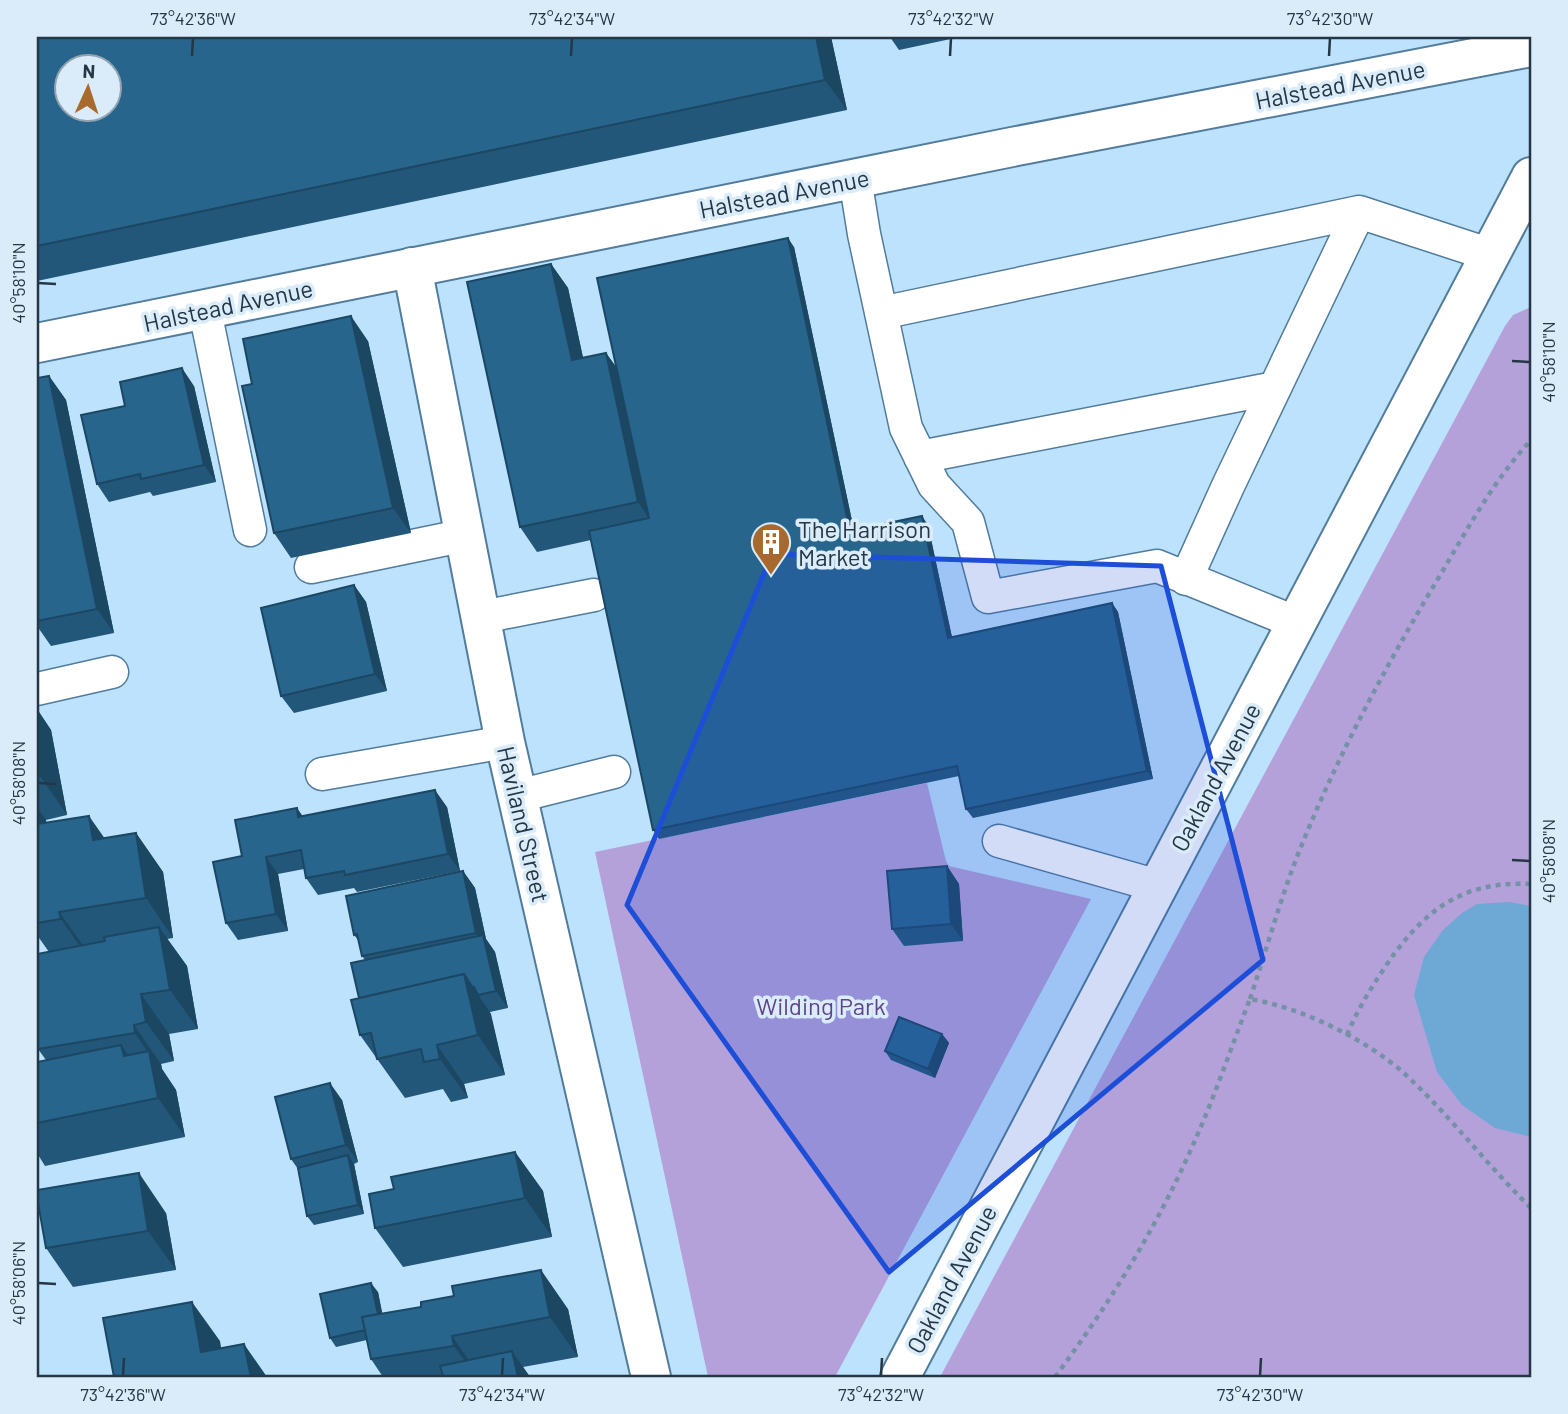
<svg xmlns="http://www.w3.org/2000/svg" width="1568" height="1414" font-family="Barlow,sans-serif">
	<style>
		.green { fill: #b5a1da }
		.water { fill: #6da9d4 }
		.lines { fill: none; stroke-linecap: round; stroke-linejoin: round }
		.lane-casing { stroke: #517c9b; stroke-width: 35 }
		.street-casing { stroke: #517c9b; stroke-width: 42 }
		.secondary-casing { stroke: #517c9b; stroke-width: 42 }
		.path { stroke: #7591a6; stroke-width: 4.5; stroke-dasharray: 5 5; stroke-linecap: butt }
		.lane { stroke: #fff; stroke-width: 32 }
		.street { stroke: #fff; stroke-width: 38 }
		.secondary { stroke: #fff; stroke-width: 38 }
		.wall { fill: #225779 }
		.shaded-wall { fill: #1c4763 }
		.building { fill: #28658d; stroke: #1c4763; stroke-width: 2; fill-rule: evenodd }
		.marked { fill: #1d4ed8; fill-opacity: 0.2; stroke: #1d4ed8; stroke-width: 5; stroke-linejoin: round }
		.ticks { fill: none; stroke: #253745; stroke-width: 2.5 }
		.labels { text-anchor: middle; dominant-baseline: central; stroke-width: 7; stroke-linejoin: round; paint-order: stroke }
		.street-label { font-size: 24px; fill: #253745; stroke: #daecfa }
		.poi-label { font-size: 24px; fill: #253745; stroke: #daecfa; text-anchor: start }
		.park-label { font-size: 24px; fill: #61438c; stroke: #daecfa }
		.neatline { fill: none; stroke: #253745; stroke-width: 2.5 }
		.ticks-label { font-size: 18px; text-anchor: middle; fill: #253745 }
	</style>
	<rect width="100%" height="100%" fill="#bde2fd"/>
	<path class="green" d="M1531 307V1377H940L1505 326 1513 315Z
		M927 783 946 861 949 866 1091 899 835 1377H708L595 852Z"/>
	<path class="water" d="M1509 902 1531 906V1137L1495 1128 1462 1105 1437 1072 1414 995 1424 957 1443 930 1462 913 1477 904Z"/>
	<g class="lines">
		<g class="lane-casing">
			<path id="lane" d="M855 178 864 234 906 428 934 485 968 522 988 597 1157 566 1297 623
				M1359 212 1491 255
				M205 311 250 530
				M881 313 1359 212 1228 486 1186 579
				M920 457 1275 388
				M311 567 466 535
				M482 617 594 595
				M37 689 112 672
				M322 774 505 742
				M518 796 614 772
				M999 841 1158 886"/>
		</g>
		<g class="street-casing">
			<path id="street" d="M412 267 505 742 651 1377"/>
		</g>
		<g class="secondary-casing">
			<path id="secondary" d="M37 343 1012 147 1531 47
				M900 1377 1531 177"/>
		</g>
		<path class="path" d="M1250 999C1268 945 1283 889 1305 837 1343 745 1391 657 1442 572 1469 526 1495 479 1531 440
			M1347 1035C1356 1013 1368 993 1381 973 1419 915 1458 880 1531 884
			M1055 1377C1110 1303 1159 1224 1196 1138 1216 1093 1232 1045 1250 999 1303 1008 1368 1040 1407 1076 1451 1117 1488 1166 1531 1208"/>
		<use href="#lane" class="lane"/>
		<use href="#street" class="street"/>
		<use href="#secondary" class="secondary"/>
	</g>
	<path class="wall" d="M37 37H831L847 110 37 281Z
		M890 37H960L899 50Z
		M794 247 854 530 928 525 952 637 1112 603 1118 612 1153 779 973 818 966 809 959 776 659 839 653 830 591 540 537 552 520 527 551 264 568 288 583 358 606 353 617 368Z
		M368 341 411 533 291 558 274 533 252 384Z
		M49 376 66 400 114 633 51 646 37 626V378Z
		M194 386 216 482 153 496 150 492 109 502 97 484 125 406Z
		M354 585 366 602 387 691 294 713 281 696Z
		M37 709 51 730 67 815 46 820V823L105 838 136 833 163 872 173 938 167 939 187 966 198 1029 169 1034 174 1061 161 1064 162 1069 176 1090 185 1137 45 1166 37 1153V1062L46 1060 38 1049 49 952 37 935Z
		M447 807 460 871 357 892 354 888 318 895 306 878 304 869 278 874 288 931 238 940 226 923 242 856 302 816Z
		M947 866 959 884 963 941 904 946 892 929Z
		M463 871 475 888 486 939 495 952 508 1008 490 1012 505 1075 464 1084 468 1098 451 1102 443 1089 405 1098 360 1035 359 998 365 960 362 956 359 941 354 935Z
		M942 1034 949 1043 935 1078 891 1060 885 1051Z
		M342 1100 358 1162 354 1164 364 1214 314 1225 307 1216 298 1169 291 1159Z
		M515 1152 543 1191 552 1237 403 1267 375 1228 394 1189Z
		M166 1213 176 1270 73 1287 46 1248Z
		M378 1292 382 1314 568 1309 578 1357 523 1367 530 1377H383L371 1359 367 1340 336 1347 330 1338Z"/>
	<path class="shaded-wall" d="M816 37H831L847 110 825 80Z
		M788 238 794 247 856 540 850 531Z
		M551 264 568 288 589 385 572 360Z
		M351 316 368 341 411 533 393 508Z
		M606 353 623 377 655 527 638 502Z
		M182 368 194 386 216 482 204 465Z
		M49 376 66 400 114 633 97 609Z
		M922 516 928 525 954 647 948 638Z
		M354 585 366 602 387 691 375 674Z
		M1112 603 1118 612 1153 779 1147 771Z
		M37 709 51 730 67 815 40 776 37 760Z
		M435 790 447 807 460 871 448 854Z
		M37 807 46 820 49 839 37 821Z
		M297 808 309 825 298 817Z
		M89 816 117 856 93 840Z
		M136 833 163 872 173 938 146 898Z
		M266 857 278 874 288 931 276 914Z
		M947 866 959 884 963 941 951 924Z
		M463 871 475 888 486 939 495 952 508 1008 496 991 486 946 476 933Z
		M59 912 87 951 88 958 61 919Z
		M159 927 187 966 198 1029 170 990Z
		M464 974 491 1014 505 1075 478 1035Z
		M141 994 169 1034 174 1061 146 1022Z
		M134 1025 161 1064 162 1069 176 1090 185 1137 158 1098 149 1054 135 1033Z
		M942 1034 949 1043 935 1078 928 1069Z
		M121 1045 149 1084 124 1056Z
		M437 1045 464 1084 468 1098 440 1059Z
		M330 1083 342 1100 358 1162 346 1145Z
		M515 1152 543 1191 552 1237 525 1198Z
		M348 1155 354 1164 364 1214 358 1205Z
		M139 1173 166 1213 176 1270 148 1231Z
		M541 1270 568 1309 578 1357 550 1317Z
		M371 1283 378 1292 387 1336 381 1327Z
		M192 1302 220 1341 226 1377 201 1352Z
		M452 1336 479 1375 476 1377 454 1346Z
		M244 1344 267 1377H251Z
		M512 1351 530 1377H518Z"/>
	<path class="building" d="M37 37H816L825 80 37 246ZM66 66H108V108H66Z
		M788 238 850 531 922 516 948 638 1112 603 1147 771 966 809 957 766 653 830 589 531 649 518 597 278Z
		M551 264 572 360 606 353 638 502 520 527 467 282Z
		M351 316 393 508 274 533 242 386 252 384 243 339Z
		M182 368 204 465 141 479 140 474 97 484 81 415 125 406 120 382Z
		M49 376 97 609 37 621V378Z
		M354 585 375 674 281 696 261 608Z
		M37 760 40 776 37 777Z
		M435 790 448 854 345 875 344 871 306 878 301 850 266 857 276 914 226 923 213 862 242 856 235 820 297 808 298 817Z
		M89 816 93 840 136 833 146 898 59 912 61 919 37 923V824Z
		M947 866 951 924 892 929 887 871Z
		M463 871 476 933 362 956 357 934 354 935 346 896Z
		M159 927 170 990 141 994 146 1022 134 1025 135 1033 38 1049 37 1041V954L105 941 104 937Z
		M483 935 496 991 478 995 474 987 473 988 464 974 359 998 351 963Z
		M464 974 478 1035 437 1045 440 1059 424 1062 421 1049 377 1059 371 1033 360 1035 351 1000Z
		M899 1017 942 1034 928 1069 885 1051Z
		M121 1045 124 1056 149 1051 158 1098 37 1123V1062Z
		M330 1083 346 1145 291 1159 275 1097Z
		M515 1152 525 1198 375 1228 369 1194 394 1189 391 1177Z
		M348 1155 358 1205 307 1216 298 1168Z
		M139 1173 148 1231 46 1248 37 1197V1190Z
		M541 1270 550 1317 452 1336 454 1346 371 1359 362 1317 421 1307V1302L454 1296 452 1286Z
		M371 1283 378 1314 362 1317 365 1330 330 1338 320 1294Z
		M192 1302 201 1352 244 1344 251 1377H114L103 1318Z
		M512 1351 518 1377H439L443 1376 440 1366Z"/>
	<path class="marked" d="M772 554 1161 566 1263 960 889 1272 627 905Z"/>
	<path class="ticks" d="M192 56 193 38M571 56 572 38M950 56 951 38M1329 56 1330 38M38 283 56 284M1512 361 1530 362M38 783 56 784M1512 860 1530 861M38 1283 56 1284M123 1376 124 1358M502 1376 503 1358M881 1376 882 1358M1260 1376 1261 1358"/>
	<defs>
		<g id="building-pin" transform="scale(2.0125)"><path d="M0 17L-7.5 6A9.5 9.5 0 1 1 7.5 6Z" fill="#a8692f" stroke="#daecfa"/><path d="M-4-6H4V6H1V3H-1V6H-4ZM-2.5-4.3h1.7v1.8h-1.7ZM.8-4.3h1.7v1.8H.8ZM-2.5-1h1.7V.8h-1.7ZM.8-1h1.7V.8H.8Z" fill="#fff"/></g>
	</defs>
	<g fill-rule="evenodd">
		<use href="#building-pin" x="771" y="542"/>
	</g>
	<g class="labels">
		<g class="street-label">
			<text transform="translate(1340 84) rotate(-11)">Halstead Avenue</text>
			<text transform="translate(784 193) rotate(-11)">Halstead Avenue</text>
			<text transform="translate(228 305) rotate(-12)">Halstead Avenue</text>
			<text transform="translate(1215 777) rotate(-62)">Oakland Avenue</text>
			<text transform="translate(524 824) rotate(77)">Haviland Street</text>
			<text transform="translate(951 1279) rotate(-62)">Oakland Avenue</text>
		</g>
		<g class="poi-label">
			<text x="798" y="528">The Harrison<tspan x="798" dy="28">Market</tspan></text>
		</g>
		<g class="park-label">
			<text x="821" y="1005">Wilding Park</text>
		</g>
	</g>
	<rect width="1568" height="1414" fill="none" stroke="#daecfa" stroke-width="77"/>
	<g transform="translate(88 88) rotate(3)"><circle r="33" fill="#daecfa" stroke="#92a4b2" stroke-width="2"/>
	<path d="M0-5L12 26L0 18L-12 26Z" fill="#a8692f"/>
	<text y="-10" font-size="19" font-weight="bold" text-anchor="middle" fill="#253745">N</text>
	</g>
	<rect x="38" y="38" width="1492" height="1338" class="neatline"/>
	<g class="ticks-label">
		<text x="193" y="25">73°42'36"W</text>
		<text x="572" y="25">73°42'34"W</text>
		<text x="951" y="25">73°42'32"W</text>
		<text x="1330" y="25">73°42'30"W</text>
		<text transform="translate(19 283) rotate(-90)" y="6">40°58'10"N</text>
		<text transform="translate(1549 362) rotate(-90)" y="6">40°58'10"N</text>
		<text transform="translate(19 783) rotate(-90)" y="6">40°58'08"N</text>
		<text transform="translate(1549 861) rotate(-90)" y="6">40°58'08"N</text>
		<text transform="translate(19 1283) rotate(-90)" y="6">40°58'06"N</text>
		<text x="123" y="1401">73°42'36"W</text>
		<text x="502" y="1401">73°42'34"W</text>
		<text x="881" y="1401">73°42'32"W</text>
		<text x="1260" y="1401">73°42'30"W</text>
	</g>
</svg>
